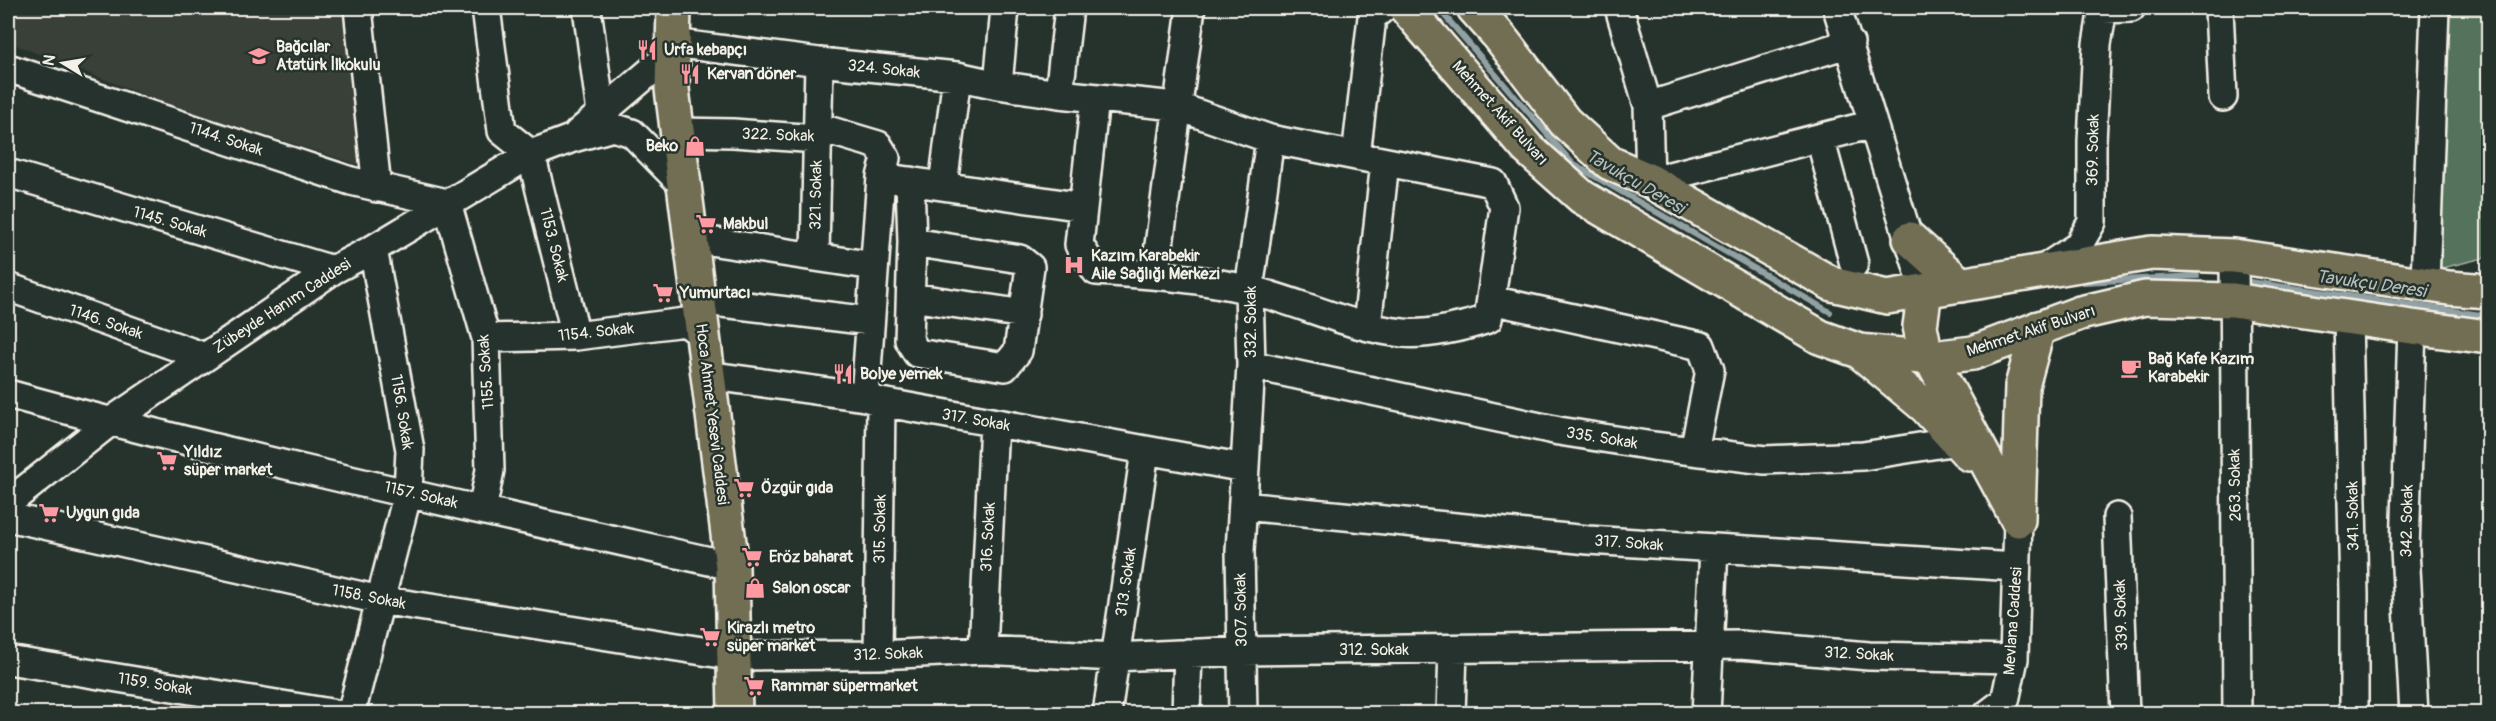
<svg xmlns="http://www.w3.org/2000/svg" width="2496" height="721" font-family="Pangolin,sans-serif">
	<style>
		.built { fill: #394037 }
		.green { fill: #55735b; stroke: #a4b2a2; stroke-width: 1.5 }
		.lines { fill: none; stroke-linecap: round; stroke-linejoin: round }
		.stream { stroke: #92a1a4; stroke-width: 6 }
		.minor-casing { stroke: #f4f1e8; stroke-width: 32 }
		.major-casing { stroke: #f4f1e8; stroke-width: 38 }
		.minor { stroke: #26332d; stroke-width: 27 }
		.major { stroke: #726e52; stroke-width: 33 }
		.labels { text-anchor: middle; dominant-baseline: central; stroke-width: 5; stroke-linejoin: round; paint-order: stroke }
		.poi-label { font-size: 16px; font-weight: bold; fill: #f4f1e8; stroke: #26332d; text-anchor: start }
		.street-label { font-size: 16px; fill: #f4f1e8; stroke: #26332d }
		.water-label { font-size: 18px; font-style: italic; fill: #b3bcba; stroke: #26332d }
	</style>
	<rect width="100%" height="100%" fill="#26332d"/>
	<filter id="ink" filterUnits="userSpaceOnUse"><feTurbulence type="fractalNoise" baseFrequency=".0167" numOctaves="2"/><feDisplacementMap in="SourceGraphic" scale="12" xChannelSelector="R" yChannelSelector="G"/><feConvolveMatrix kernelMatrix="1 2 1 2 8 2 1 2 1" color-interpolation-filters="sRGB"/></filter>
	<g filter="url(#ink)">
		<path class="built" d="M8 8H347L363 166 170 105 8 42Z"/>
		<path class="green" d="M2445 8H2488V257L2438 269Z"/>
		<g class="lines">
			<path class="stream" d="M1438 8 1573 164 1830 312
				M2084 282 2197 276
				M2250 282 2488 316"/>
			<g class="minor-casing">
				<path id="minor" d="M358 8 377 188
					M486 8 502 131 531 154 576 336
					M587 8 601 113
					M1619 8 1648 106 1650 181 1873 124
					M1837 8 1925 291
					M2219 8 2223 97
					M2103 9 2131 8
					M673 43 819 62 957 76 998 85 1059 94 1176 106 1270 139 1493 183 1504 207 1488 319C1467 326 1426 336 1403 333 1351 328 1301 302 1250 290 1200 278 1147 274 1096 271L1079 245 1095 98
					M8 68 351 181 447 203 486 338 490 470 482 510
					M998 85 1005 8
					M1059 94 1069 8
					M1648 106 1850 43
					M677 132 733 133 817 139 831 131 878 145 886 158 881 177
					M578 133 673 52
					M1820 138 1854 264
					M1356 156 1372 17 1383 8
					M8 173 333 270
					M910 181 912 242 909 340 917 353 1005 367 1018 351 1030 267 1020 259 912 242
					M943 185 957 76
					M690 238 874 266
					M815 255 819 62
					M2234 256 2237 714
					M2042 270 2078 246 2092 222V141L2097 44 2103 8
					M1155 275 1191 8
					M2425 283 2435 8
					M8 287 205 357
					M911 297 1024 314
					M697 300 870 321
					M1491 300 1701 346 1710 370 1694 451
					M2348 318 2354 595V714
					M1367 326 1385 162
					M2412 327 2405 550 2414 714
					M486 338 576 336 685 322 702 334
					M1251 365 1559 431 1653 446 1765 460 1863 456 1957 441
					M706 375 865 397 881 402 1245 468
					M8 394C247 460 490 512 732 566
					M865 397 881 177 1083 207
					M8 503 110 422 333 270 373 249 531 154 573 138 613 127 632 133 684 186
					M1243 506 1588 540 2016 567
					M8 517 380 600 734 656 878 655 983 650 1115 657 1243 651 1740 645 1869 656 2014 659
					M2117 517 2125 714
					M983 650 994 423
					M878 655 881 402
					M8 660 337 714
					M351 714 408 492 410 450 373 249
					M1107 714 1145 451
					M1186 714 1188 653
					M1243 714 1240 551 1251 365 1249 290 1270 139
					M1451 714 1453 649
					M1706 714 1714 548
					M1988 714 2005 701 2014 659 2018 520"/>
			</g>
			<g class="major-casing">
				<path id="major" d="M674 8 672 89 732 566 735 714
					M1406 8 1527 148 1582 197 1820 337 1859 351 1932 358 1973 353 2080 313 2145 298 2233 300 2412 327 2488 337
					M1474 8 1499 36 1565 122 1610 163 1650 181 1832 284 1887 297 2152 253 2234 256 2449 288 2488 291
					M1910 239 1961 285
					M1925 291 1920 326 1924 346 2018 520
					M1859 351 1926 407 1969 454
					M2018 518 2022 386 2038 328"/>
			</g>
			<use href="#minor" class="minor"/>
			<use href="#major" class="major"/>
		</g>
	</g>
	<defs>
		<g id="restaurant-bare" transform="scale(1.62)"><path d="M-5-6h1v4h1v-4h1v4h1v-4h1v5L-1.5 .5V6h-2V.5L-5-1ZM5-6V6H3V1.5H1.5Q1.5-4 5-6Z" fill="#ff9aa2" stroke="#26332d" stroke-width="2.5" paint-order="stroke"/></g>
		<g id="school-bare" transform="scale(1.62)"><path d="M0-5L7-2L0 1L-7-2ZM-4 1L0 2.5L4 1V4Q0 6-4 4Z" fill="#ff9aa2" stroke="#26332d" stroke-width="2.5" paint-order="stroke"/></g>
		<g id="shop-bare" transform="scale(1.62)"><path d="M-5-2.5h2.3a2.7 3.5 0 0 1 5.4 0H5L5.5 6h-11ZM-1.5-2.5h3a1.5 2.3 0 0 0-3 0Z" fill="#ff9aa2" stroke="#26332d" stroke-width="2.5" paint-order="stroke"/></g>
		<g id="supermarket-bare" transform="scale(1.62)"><path d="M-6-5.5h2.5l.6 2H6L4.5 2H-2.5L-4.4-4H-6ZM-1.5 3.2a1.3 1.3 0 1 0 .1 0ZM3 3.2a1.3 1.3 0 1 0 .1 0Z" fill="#ff9aa2" stroke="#26332d" stroke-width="2.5" paint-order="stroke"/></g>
		<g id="hospital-bare" transform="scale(1.62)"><path d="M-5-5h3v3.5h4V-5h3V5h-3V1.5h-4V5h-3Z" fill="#ff9aa2" stroke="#26332d" stroke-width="2.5" paint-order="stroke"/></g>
		<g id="cafe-bare" transform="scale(1.62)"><path d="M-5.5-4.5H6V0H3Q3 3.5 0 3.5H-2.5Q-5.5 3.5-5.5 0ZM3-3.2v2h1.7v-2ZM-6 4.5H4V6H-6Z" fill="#ff9aa2" stroke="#26332d" stroke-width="2.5" paint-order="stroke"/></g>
	</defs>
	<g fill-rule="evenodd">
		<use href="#restaurant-bare" x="647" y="50"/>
		<use href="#school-bare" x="259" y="56"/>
		<use href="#restaurant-bare" x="690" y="74"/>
		<use href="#shop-bare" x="695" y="146"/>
		<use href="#supermarket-bare" x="706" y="224"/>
		<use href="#hospital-bare" x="1074" y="265"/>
		<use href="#supermarket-bare" x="663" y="293"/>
		<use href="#cafe-bare" x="2131" y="368"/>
		<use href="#restaurant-bare" x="843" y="374"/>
		<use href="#supermarket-bare" x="167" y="461"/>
		<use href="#supermarket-bare" x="744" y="488"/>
		<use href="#supermarket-bare" x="49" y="513"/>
		<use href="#supermarket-bare" x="752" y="557"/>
		<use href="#shop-bare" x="755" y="588"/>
		<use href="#supermarket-bare" x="710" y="637"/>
		<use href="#supermarket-bare" x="754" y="686"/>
	</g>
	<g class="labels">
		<g class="poi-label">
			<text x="276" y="47">Bağcılar<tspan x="276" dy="18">Atatürk İlkokulu</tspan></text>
			<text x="664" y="50">Urfa kebapçı</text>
			<text x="707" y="74">Kervan döner</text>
			<text x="678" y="146" text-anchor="end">Beko</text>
			<text x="723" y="224">Makbul</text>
			<text x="1091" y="256">Kazım Karabekir<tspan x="1091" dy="18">Aile Sağlığı Merkezi</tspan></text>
			<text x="680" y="293">Yumurtacı</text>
			<text x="2148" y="359">Bağ Kafe Kazım<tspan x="2148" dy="18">Karabekir</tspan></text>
			<text x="860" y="374">Bolye yemek</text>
			<text x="184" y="452">Yıldız<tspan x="184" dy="18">süper market</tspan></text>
			<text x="761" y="488">Özgür gıda</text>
			<text x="66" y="513">Uygun gıda</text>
			<text x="769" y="557">Eröz baharat</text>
			<text x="772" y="588">Salon oscar</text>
			<text x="727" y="628">Kirazlı metro<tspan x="727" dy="18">süper market</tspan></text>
			<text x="771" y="686">Rammar süpermarket</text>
		</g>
		<g class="street-label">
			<text transform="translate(884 69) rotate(6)">324. Sokak</text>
			<text transform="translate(1500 113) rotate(48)">Mehmet Akif Bulvarı</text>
			<text transform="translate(778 135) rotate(2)">322. Sokak</text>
			<text transform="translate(226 139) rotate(18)">1144. Sokak</text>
			<text transform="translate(2093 150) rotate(-89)">369. Sokak</text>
			<text transform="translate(816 195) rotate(-89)">321. Sokak</text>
			<text transform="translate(170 222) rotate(16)">1145. Sokak</text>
			<text transform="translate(554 245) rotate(76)">1153. Sokak</text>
			<text transform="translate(282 306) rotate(-33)">Zübeyde Hanım Caddesi</text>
			<text transform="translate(106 322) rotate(19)">1146. Sokak</text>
			<text transform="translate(1251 322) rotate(-90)">332. Sokak</text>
			<text transform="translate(2031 331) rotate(-18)">Mehmet Akif Bulvarı</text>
			<text transform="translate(596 332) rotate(-6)">1154. Sokak</text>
			<text transform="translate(486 372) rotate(-94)">1155. Sokak</text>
			<text transform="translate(402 412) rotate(81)">1156. Sokak</text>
			<text transform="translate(712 414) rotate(83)">Hoca Ahmet Yesevi Caddesi</text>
			<text transform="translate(976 420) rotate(10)">317. Sokak</text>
			<text transform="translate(1602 438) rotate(9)">335. Sokak</text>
			<text transform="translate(2235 485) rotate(-91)">263. Sokak</text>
			<text transform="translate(421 495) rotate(13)">1157. Sokak</text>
			<text transform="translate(2353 516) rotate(-91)">341. Sokak</text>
			<text transform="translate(2407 521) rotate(-89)">342. Sokak</text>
			<text transform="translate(880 529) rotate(-89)">315. Sokak</text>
			<text transform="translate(988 537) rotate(-87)">316. Sokak</text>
			<text transform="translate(1629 543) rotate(4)">317. Sokak</text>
			<text transform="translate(1126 582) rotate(-82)">313. Sokak</text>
			<text transform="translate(369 597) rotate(11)">1158. Sokak</text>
			<text transform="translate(1241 610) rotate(-91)">307. Sokak</text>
			<text transform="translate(2121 615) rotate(-92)">339. Sokak</text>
			<text transform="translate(2013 621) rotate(-86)">Mevlana Caddesi</text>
			<text x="1374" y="650">312. Sokak</text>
			<text transform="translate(888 654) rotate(-2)">312. Sokak</text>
			<text transform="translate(1859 654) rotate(3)">312. Sokak</text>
			<text transform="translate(155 684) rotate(9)">1159. Sokak</text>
		</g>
		<g class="water-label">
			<text transform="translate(1635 182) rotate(30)">Tavukçu Deresi</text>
			<text transform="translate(2371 284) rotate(8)">Tavukçu Deresi</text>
		</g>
	</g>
	<rect width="2496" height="721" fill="none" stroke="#26332d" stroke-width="30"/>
	<rect x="15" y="15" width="2466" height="691" fill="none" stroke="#f4f1e8" stroke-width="2" filter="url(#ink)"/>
	<g transform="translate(63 63) rotate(281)" stroke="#26332d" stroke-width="4.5" paint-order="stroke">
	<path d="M0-4.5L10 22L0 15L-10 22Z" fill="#f4f1e8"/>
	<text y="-9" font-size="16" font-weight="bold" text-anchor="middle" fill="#f4f1e8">N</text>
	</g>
</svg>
